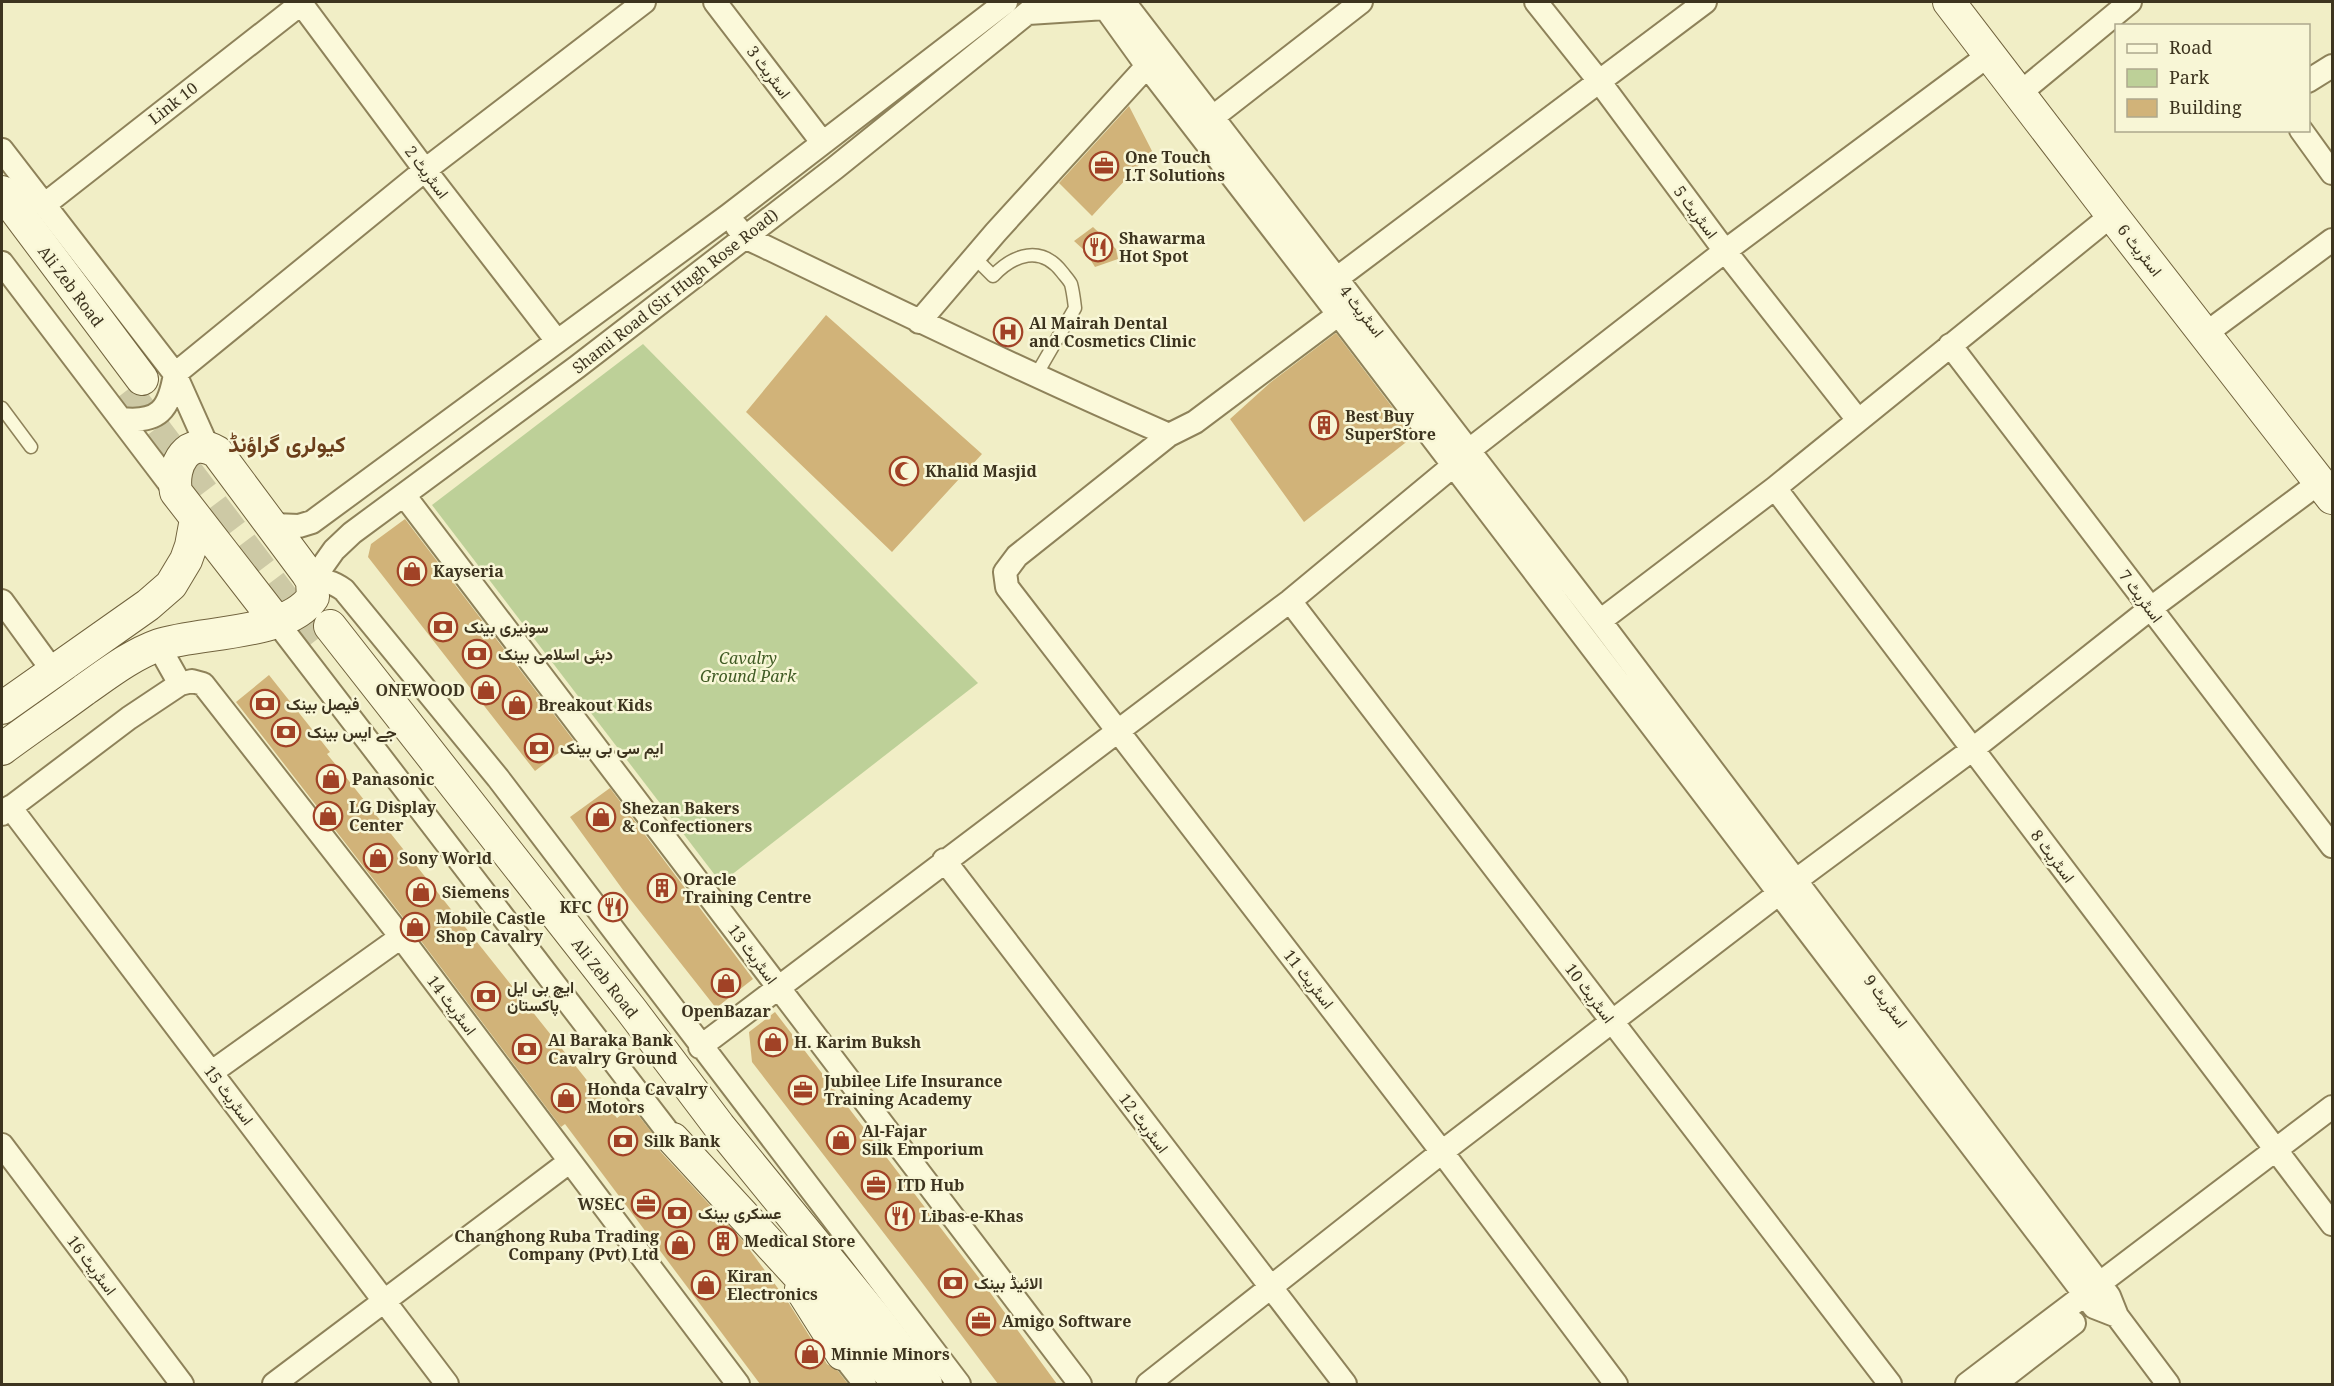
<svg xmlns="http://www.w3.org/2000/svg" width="2334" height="1386" font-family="'Noto Serif',Vazirmatn,serif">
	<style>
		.green { fill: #bdd098 }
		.building { fill: #d1b379 }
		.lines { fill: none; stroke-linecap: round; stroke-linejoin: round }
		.secondary-tunnel { stroke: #cdc9a5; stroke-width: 32; stroke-dasharray: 32 16; stroke-linecap: butt }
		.lane-casing { stroke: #8e825a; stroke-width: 15 }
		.street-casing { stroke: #8e825a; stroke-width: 26 }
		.secondary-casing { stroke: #70623d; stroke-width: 34 }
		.lane { stroke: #fbf9da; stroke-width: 12 }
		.street { stroke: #fbf9da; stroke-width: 22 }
		.secondary { stroke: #fbf9da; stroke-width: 32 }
		.labels { text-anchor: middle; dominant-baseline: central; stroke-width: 5; stroke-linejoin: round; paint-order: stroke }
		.street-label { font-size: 16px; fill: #3d341f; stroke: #f8f6d6 }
		.poi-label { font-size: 16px; font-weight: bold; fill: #3d341f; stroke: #f8f6d6; text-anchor: start }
		.park-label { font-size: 16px; font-style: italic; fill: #405b24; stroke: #f8f6d6 }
		.district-label { font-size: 22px; font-weight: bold; fill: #6c3f1b; stroke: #f8f6d6 }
	</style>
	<rect width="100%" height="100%" fill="#f1eec6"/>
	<path class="green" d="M643 344 978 683 721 883 432 505Z"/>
	<path class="building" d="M1129 106 1152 151 1092 216 1059 183Z
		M1093 227 1116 249 1118 259 1095 267 1085 251 1074 241Z
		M826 315 982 454 892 552 746 412Z
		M1336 333 1414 436 1304 522 1230 419 1271 382Z
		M405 519 574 741 535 771 368 557 371 544Z
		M269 675 330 752 327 754 345 776 617 1118 632 1107 656 1138 660 1151 744 1242 788 1302 827 1364 838 1371 848 1384H760L565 1124 561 1127 412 929 236 702Z
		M610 788 753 979 716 1008 623 890 570 817Z
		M775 1012 986 1287 1057 1384H998L920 1280 752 1062 749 1032Z"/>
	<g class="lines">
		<path class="secondary-tunnel" d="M126 391 315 641"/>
		<g class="lane-casing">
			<path id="lane" d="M974 257 993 276C1014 254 1041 245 1062 272 1065 276 1069 280 1071 284 1073 291 1074 300 1075 308L1035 377
				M2 408 31 447"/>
		</g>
		<g class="street-casing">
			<path id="street" d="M300 2 425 170 557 341
				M715 2 822 142
				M1101 2 1147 66 1339 315 2085 1295 2094 1307 2117 1316
				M1124 2 1600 621 2100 1284 2109 1296 2117 1316 2168 1384
				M1536 2 1599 81 1725 251 1858 420
				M1028 13 1106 8
				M2308 81 2332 66
				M2020 93 2130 2
				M1213 117 1361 2
				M2301 130 2332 173
				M2 150 175 374 208 448
				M44 205 303 2
				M737 227 745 237C886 305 1026 373 1169 435
				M2 263 176 492
				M1336 279 1705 2
				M1351 305 1195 422 1169 435 1017 556 1005 572 1007 587 1442 1152 1616 1384
				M919 322 996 232 1147 66
				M2205 334 2332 240
				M1950 345 2332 846
				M121 419C159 423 169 410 175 374L425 170 644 2
				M1775 488 2332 1224
				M404 495 1080 1384
				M273 525 299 526 312 522 729 215 1006 2
				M312 581C325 580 333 582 344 590L498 778 959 1384
				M312 581 334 550 352 533 577 367 835 168 1041 2
				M2 601 53 671
				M1290 601 1890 1384
				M276 621 681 1149
				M1600 621 1775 488 2112 215
				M158 645 180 684 192 681 203 684 401 937 738 1384
				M10 807 447 1384
				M2 814 129 718 180 684
				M944 860 1345 1384
				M700 1047 1290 601 1454 465 1468 451 1725 251 1989 55
				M212 1072 401 937
				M2 1145 182 1384
				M833 1343 865 1384
				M274 1384 569 1162
				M1148 1384 1442 1152 1795 881 1973 749 2151 608 2320 482
				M1967 1384 2332 1107
				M1995 1384 2074 1323"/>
		</g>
		<g class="secondary-casing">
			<path id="secondary" d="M1949 2 2112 215 2332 498
				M2 192 142 379
				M330 626 632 1011 719 1126 874 1316 926 1384
				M2 708 148 605 171 585 186 560 191 546 196 519
				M2 749C29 729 57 710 84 690 107 674 131 655 159 645 201 631 287 636 313 597L312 581 307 573 217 452C188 434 171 465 176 492L276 621
				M673 1139 811 1289
				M803 1262 898 1384
				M801 1289 842 1354"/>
		</g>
		<use href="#lane" class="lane"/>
		<use href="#street" class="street"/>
		<use href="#secondary" class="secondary"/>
	</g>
	<defs>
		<g id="office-ring" transform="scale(1.5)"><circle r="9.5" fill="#f8f6d6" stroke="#a14226" stroke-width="1.5"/><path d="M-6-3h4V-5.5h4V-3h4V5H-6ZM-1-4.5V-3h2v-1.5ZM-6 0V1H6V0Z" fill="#a14226"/></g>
		<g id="restaurant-ring" transform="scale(1.5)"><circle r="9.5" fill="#f8f6d6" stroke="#a14226" stroke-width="1.5"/><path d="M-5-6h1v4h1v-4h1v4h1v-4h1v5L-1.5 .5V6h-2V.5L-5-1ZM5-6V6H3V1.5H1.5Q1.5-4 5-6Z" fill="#a14226"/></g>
		<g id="hospital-ring" transform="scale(1.5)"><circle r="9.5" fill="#f8f6d6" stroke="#a14226" stroke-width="1.5"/><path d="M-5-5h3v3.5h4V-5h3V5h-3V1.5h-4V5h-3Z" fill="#a14226"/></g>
		<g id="building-ring" transform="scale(1.5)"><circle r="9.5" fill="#f8f6d6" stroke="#a14226" stroke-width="1.5"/><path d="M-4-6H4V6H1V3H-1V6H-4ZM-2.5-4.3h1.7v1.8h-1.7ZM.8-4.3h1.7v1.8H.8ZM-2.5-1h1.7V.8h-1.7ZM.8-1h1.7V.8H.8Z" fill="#a14226"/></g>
		<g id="mosque-ring" transform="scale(1.5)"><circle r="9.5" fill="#f8f6d6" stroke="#a14226" stroke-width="1.5"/><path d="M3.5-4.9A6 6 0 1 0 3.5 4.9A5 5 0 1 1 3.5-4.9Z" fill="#a14226"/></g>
		<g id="shop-ring" transform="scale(1.5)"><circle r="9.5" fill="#f8f6d6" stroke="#a14226" stroke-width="1.5"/><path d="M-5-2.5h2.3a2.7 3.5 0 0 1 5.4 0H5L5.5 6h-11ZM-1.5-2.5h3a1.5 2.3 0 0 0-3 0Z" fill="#a14226"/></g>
		<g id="bank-ring" transform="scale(1.5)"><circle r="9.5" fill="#f8f6d6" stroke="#a14226" stroke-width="1.5"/><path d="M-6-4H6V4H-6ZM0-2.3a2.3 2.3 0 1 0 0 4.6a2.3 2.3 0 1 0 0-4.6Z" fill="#a14226"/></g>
	</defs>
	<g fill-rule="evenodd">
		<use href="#office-ring" x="1104" y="166"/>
		<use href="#restaurant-ring" x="1098" y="247"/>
		<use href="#hospital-ring" x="1008" y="332"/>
		<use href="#building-ring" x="1324" y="425"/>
		<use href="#mosque-ring" x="904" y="471"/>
		<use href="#shop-ring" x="412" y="571"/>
		<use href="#bank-ring" x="443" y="627"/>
		<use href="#bank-ring" x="477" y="654"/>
		<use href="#shop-ring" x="486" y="690"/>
		<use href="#bank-ring" x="265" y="704"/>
		<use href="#shop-ring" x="517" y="705"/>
		<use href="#bank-ring" x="286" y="732"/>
		<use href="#bank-ring" x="539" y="748"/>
		<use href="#shop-ring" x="331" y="779"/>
		<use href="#shop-ring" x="328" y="816"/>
		<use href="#shop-ring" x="601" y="817"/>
		<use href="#shop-ring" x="378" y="858"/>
		<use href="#building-ring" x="662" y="888"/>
		<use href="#shop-ring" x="421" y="892"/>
		<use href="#restaurant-ring" x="613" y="907"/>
		<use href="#shop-ring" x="415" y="927"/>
		<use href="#shop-ring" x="726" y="983"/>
		<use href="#bank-ring" x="486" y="996"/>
		<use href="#shop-ring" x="773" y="1042"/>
		<use href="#bank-ring" x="527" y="1049"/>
		<use href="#office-ring" x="803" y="1090"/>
		<use href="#shop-ring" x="566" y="1098"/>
		<use href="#shop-ring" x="841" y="1140"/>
		<use href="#bank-ring" x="623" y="1141"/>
		<use href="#office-ring" x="876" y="1185"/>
		<use href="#office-ring" x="646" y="1204"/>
		<use href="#bank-ring" x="677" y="1213"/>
		<use href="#restaurant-ring" x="900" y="1216"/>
		<use href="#building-ring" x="723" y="1241"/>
		<use href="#shop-ring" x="680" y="1245"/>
		<use href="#bank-ring" x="953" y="1283"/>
		<use href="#shop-ring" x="706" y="1285"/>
		<use href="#office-ring" x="981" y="1321"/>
		<use href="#shop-ring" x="810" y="1354"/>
	</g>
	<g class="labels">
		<g class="street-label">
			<text transform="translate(769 72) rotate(53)">اسٹریٹ 3</text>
			<text transform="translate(173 103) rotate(-38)">Link 10</text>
			<text transform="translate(427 172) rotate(53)">اسٹریٹ 2</text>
			<text transform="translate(1696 212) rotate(53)">اسٹریٹ 5</text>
			<text transform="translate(2140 250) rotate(52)">اسٹریٹ 6</text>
			<text transform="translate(71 286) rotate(53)">Ali Zeb Road</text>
			<text transform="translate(675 291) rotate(-38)">Shami Road (Sir Hugh Rose Road)</text>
			<text transform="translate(1362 311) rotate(52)">اسٹریٹ 4</text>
			<text transform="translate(2141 596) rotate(53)">اسٹریٹ 7</text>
			<text transform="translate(2053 856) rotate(53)">اسٹریٹ 8</text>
			<text transform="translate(753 954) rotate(53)">اسٹریٹ 13</text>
			<text transform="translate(605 978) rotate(52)">Ali Zeb Road</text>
			<text transform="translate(1309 979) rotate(52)">اسٹریٹ 11</text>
			<text transform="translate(1590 993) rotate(53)">اسٹریٹ 10</text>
			<text transform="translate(1886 1001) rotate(53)">اسٹریٹ 9</text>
			<text transform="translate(452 1005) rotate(53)">اسٹریٹ 14</text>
			<text transform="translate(229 1095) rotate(53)">اسٹریٹ 15</text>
			<text transform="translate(1144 1123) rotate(53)">اسٹریٹ 12</text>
			<text transform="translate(92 1265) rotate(53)">اسٹریٹ 16</text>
		</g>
		<g class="poi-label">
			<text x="1125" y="157">One Touch<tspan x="1125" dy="18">I.T Solutions</tspan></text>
			<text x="1119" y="238">Shawarma<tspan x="1119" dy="18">Hot Spot</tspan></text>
			<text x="1029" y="323">Al Mairah Dental<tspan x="1029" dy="18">and Cosmetics Clinic</tspan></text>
			<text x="1345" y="416">Best Buy<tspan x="1345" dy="18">SuperStore</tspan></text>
			<text x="925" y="471">Khalid Masjid</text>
			<text x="433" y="571">Kayseria</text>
			<text x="464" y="627">سونیری بینک</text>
			<text x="498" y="654">دبئی اسلامی بینک</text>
			<text x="465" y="690" text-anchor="end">ONEWOOD</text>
			<text x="286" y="704">فیصل بینک</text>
			<text x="538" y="705">Breakout Kids</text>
			<text x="307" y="732">جے ایس بینک</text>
			<text x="560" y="748">ایم سی بی بینک</text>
			<text x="352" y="779">Panasonic</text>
			<text x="349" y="807">LG Display<tspan x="349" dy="18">Center</tspan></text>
			<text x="622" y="808">Shezan Bakers<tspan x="622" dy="18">&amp; Confectioners</tspan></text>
			<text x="399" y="858">Sony World</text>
			<text x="683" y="879">Oracle<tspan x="683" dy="18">Training Centre</tspan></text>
			<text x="442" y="892">Siemens</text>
			<text x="592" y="907" text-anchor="end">KFC</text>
			<text x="436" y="918">Mobile Castle<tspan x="436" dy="18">Shop Cavalry</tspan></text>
			<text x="507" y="987">ایچ بی ایل<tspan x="507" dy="18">پاکستان</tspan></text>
			<text x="726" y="1011" text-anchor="middle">OpenBazar</text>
			<text x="548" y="1040">Al Baraka Bank<tspan x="548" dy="18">Cavalry Ground</tspan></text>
			<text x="794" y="1042">H. Karim Buksh</text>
			<text x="824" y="1081">Jubilee Life Insurance<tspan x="824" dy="18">Training Academy</tspan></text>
			<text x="587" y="1089">Honda Cavalry<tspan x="587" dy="18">Motors</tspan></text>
			<text x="862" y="1131">Al-Fajar<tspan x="862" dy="18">Silk Emporium</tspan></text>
			<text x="644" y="1141">Silk Bank</text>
			<text x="897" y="1185">ITD Hub</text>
			<text x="625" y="1204" text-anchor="end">WSEC</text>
			<text x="698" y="1213">عسکری بینک</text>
			<text x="921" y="1216">Libas-e-Khas</text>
			<text x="659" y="1236" text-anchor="end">Changhong Ruba Trading<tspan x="659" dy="18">Company (Pvt) Ltd</tspan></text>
			<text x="744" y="1241">Medical Store</text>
			<text x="727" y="1276">Kiran<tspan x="727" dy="18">Electronics</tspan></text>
			<text x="974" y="1283">الائیڈ بینک</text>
			<text x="1002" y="1321">Amigo Software</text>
			<text x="831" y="1354">Minnie Minors</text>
		</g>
		<g class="park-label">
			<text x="748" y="658">Cavalry<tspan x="748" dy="18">Ground Park</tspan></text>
		</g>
		<g class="district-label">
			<text x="287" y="443">کیولری گراؤنڈ</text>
		</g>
	</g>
	<rect width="2334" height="1386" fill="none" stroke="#3d341f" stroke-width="6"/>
	<rect x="2115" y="24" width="195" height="108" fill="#f8f6d6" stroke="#ada88d" stroke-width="1.5"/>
	<rect x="2127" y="44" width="30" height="9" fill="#fbf9da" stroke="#ada88d" stroke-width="1.5"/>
	<text x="2169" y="54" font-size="18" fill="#3d341f">Road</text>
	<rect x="2127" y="69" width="30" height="18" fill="#bdd098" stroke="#ada88d" stroke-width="1.5"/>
	<text x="2169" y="84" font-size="18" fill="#3d341f">Park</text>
	<rect x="2127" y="99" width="30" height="18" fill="#d1b379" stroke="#ada88d" stroke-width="1.5"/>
	<text x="2169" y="114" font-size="18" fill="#3d341f">Building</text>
</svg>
